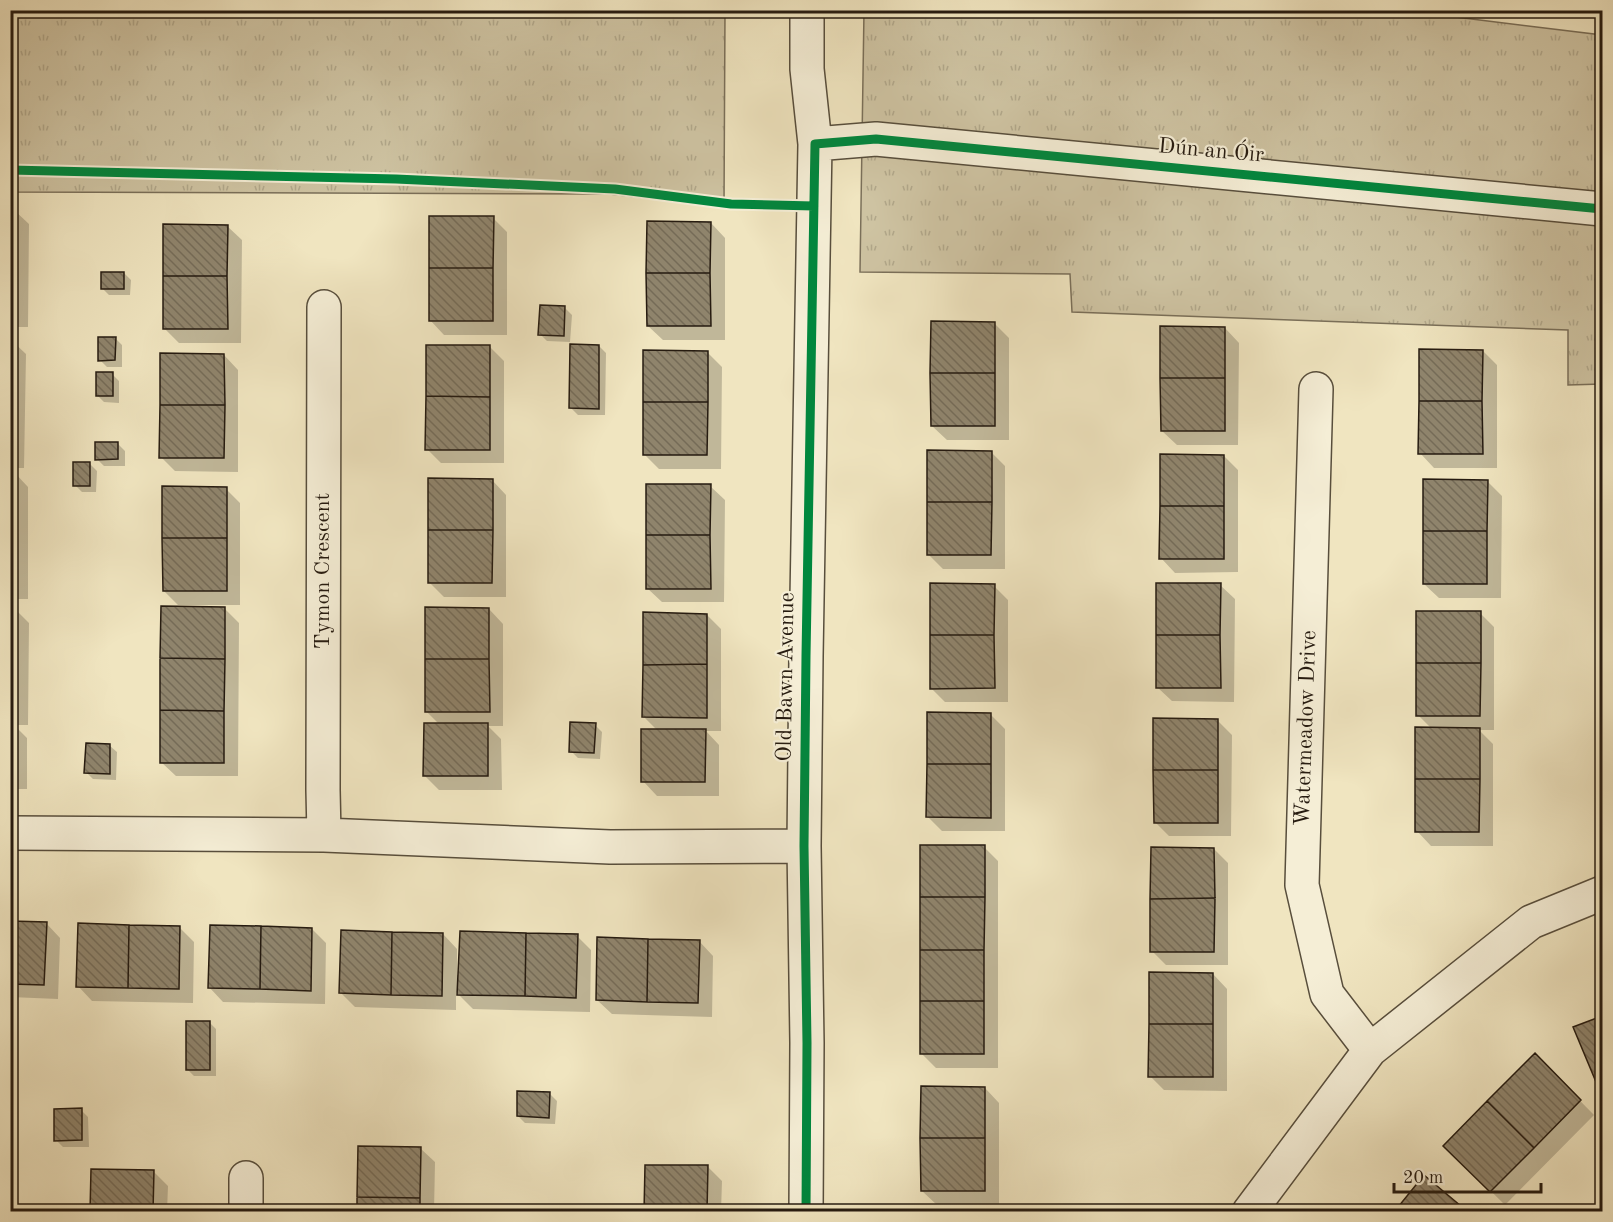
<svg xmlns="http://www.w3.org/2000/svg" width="1613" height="1222" font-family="'Old Standard TT',serif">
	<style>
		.grass { fill: url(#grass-tufts); stroke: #7a6f59; stroke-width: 1.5 }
		.shadow { fill: #0003 }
		.building { fill: url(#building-back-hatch); stroke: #261b10; stroke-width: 1.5 }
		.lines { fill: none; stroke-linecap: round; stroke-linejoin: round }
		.minor-casing { stroke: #584e3c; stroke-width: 36 }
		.minor { stroke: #f5eed6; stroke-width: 33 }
		.cycleway-casing { stroke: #f5eed6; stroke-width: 13 }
		.cycleway { stroke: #00873e; stroke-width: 9 }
		.labels { text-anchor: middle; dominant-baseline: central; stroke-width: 4.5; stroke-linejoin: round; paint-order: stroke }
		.street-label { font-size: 22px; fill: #261b10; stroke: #f5eed6 }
	</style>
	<defs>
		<pattern id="grass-tufts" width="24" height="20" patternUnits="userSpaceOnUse" patternTransform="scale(1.5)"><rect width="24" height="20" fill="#cec3a2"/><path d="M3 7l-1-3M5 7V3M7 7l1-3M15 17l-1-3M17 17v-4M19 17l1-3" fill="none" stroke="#b1a78a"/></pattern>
		<pattern id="building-back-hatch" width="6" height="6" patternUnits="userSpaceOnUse" patternTransform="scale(1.5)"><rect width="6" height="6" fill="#8f846c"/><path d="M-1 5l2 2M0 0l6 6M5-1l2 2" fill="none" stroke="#756b57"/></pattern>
	</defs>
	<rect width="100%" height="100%" fill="#f0e5c0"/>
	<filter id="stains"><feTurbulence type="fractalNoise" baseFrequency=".00333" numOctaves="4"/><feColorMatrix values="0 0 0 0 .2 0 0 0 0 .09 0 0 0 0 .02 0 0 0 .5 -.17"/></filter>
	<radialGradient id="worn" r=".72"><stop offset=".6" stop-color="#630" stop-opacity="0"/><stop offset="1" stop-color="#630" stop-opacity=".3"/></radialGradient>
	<path class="grass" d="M11 10 725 11 724 207 609 194 11 192Z
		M1399 10 1602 35V384L1568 385V330L1072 312 1070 274 860 272 864 11Z"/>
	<path class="shadow" d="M10 210H14L29 224 28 327H10Z
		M493 218 507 232V335H444L430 320Z
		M711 223 725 238V340H663L648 326Z
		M227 226 242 240 241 343H179L164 328Z
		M124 273 131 280 130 295H109L102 288Z
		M565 308 572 315 570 342 547 341 540 334Z
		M994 323 1009 338V440H947L932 426Z
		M1225 328 1239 343 1238 445H1177L1162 431Z
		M115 338 122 345V367H107L100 360Z
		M10 339 26 354 24 468H10Z
		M599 346 606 353 605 415H578L571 408Z
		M490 347 504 361V463H441L427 449Z
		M1483 351 1497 365V468H1434L1420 453Z
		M707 352 722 367 721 469H659L645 455Z
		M224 355 238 370V472L175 471 161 457Z
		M112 374 119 381V403L104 402 97 395Z
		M118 444 125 451V466H104L97 459Z
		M991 452 1005 466V569H943L929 555Z
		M1224 456 1238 470V572L1175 573 1161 558Z
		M90 464 97 471 96 492H82L75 485Z
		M10 472H14L28 487V599H10Z
		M492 480 506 495V597H444L430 583Z
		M1487 481 1502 496 1501 598H1439L1424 584Z
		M710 486 725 500 724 602H662L647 588Z
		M226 489 240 503V605H178L164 591Z
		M1220 585 1235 599 1234 702 1172 701 1157 687Z
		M994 586 1008 600V702H945L931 688Z
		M10 608H14L29 623 28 725H14L27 738V789H10Z
		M224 608 239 623 238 776H176L161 762Z
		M489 609 503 624V726H488L501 739 502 790H439L425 776 440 725 426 711Z
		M1480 613 1494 627V730H1479L1493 744V846H1431L1417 831 1431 728 1418 715Z
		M707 615 721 629V731H706L719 745V796H657L643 781 657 730 644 717Z
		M991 715 1005 729V831H942L928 817Z
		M1217 720 1232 735 1231 836H1169L1155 822Z
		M595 725 602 732 600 759 578 758 571 751Z
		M110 746 117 752 116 780 93 779 86 772Z
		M984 847 998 861V1068H936L922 1054Z
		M1214 849 1228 863V965H1166L1152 951Z
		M10 922 46 923 60 938 58 999 10 997Z
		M180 928 194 942 193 1003 92 1001 78 986Z
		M312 929 326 943 325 1004 223 1002 209 987Z
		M443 934 457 949V975H459L577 936 591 950 590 1012 473 1009 456 992V1010L355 1007 341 993Z
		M699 941 713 956 712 1017 612 1014 597 1000Z
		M1213 974 1227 989V1091L1164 1090 1150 1076Z
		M1602 1017V1090L1600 1088 1575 1028Z
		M209 1022 216 1029V1076H194L187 1069Z
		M1535 1055 1594 1115 1505 1205 1445 1146Z
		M985 1088 999 1103V1205H937L922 1191Z
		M550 1094 557 1101 555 1124 525 1123 518 1116Z
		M81 1110 88 1117 89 1147H63L56 1140Z
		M420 1148 435 1162 434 1212H358Z
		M708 1167 722 1181 721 1212H646Z
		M153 1171 168 1186 167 1212H92Z"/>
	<path class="building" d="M10 209H15V260H10Z
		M429 216H494L493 268H429Z
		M647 221 711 222 710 273H646Z
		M163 224 228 225 227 276H163Z
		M10 260H15V313H10Z
		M429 268H493V321H429Z
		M101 272H124V289H101Z
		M646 273H710L711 326H647Z
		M163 276H227L228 329H163Z
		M540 305 565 306 564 336 538 335Z
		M931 321 995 322V373H930Z
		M1160 326 1225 327V378H1160Z
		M98 337H116L115 360 98 361Z
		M10 338H12V389H10Z
		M570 344 599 345V409L569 408Z
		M426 345H490V397L426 396Z
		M1419 349 1483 350 1482 401H1419Z
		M643 350 708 351V402H643Z
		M160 353 224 354 225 405H160Z
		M96 372H113V396H96Z
		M930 373H995V426H931Z
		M1160 378H1225V431H1161Z
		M426 396 490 397V450H425Z
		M1419 401H1482L1483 454H1418Z
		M643 402H708L707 455H643Z
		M160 405H225L224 458H159Z
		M95 442H118V459L95 460Z
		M927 450 992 451V502H927Z
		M1160 454 1224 455V506H1160Z
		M73 462H90V486H73Z
		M10 471H15V522H10Z
		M428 478 493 479V530H428Z
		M1423 479 1488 480 1487 531H1423Z
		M646 484H711L710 535H646Z
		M162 486 227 487V538H162Z
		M927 502H992L991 555H927Z
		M1160 506H1224V559H1159Z
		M10 522H15L14 585H10Z
		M428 530H493L492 583H428Z
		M1423 531H1487V584H1423Z
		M646 535H710L711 589H646Z
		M162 538H227V591H163Z
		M930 583 995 584 994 635H930Z
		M1156 583H1221L1220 635H1156Z
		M161 606 225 607V659L160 658Z
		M10 607H15V658H10Z
		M425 607 489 608V659H425Z
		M1416 611H1481V663H1416Z
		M643 612 707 614V664L643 665Z
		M930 635H994L995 688 930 689Z
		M1156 635H1220L1221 688H1156Z
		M10 658H15V711H10Z
		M160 658 225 659 224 711 160 710Z
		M425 659H489L490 712H425Z
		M1416 663H1481L1480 716H1416Z
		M707 664V718L642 717 643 665Z
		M160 710 224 711V763H160Z
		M927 712 991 713V764H927Z
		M1153 718 1218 719V770H1153Z
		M10 722H13V775H10Z
		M570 722 596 723 594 753 569 752Z
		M424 723H488V776H423Z
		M1415 727 1480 728V779H1415Z
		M641 729H706L705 782H641Z
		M86 743 110 744V774L84 773Z
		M927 764H991V818L926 817Z
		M1153 770H1218V823H1154Z
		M1415 779H1480L1479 832H1415Z
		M920 845H985V897H920Z
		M1151 847 1214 848 1215 898 1150 899Z
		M920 897H985L984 950H920Z
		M1215 898 1214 952H1150V899Z
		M10 921 47 922 44 985 10 984Z
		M78 923 129 925 128 988 76 987Z
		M129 925 180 926 179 989 128 988Z
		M210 925 261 926 260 989 208 988Z
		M261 926 312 928 311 991 260 989Z
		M341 930 392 932 391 995 339 993Z
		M460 931 526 933 525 996 457 995Z
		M392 932 443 933 442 996 391 995Z
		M526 933 578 934 576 998 525 996Z
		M597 937 648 939 647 1002 596 1000Z
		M648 939 700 940 698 1003 647 1002Z
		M920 950H984V1001H920Z
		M1149 972 1213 973V1024H1149Z
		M920 1001H984V1054H920Z
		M1602 1016V1087L1599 1089 1573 1027Z
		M186 1021H210V1070H186Z
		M1149 1024H1213V1077H1148Z
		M1535 1053 1581 1100 1534 1148 1487 1101Z
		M921 1086 985 1087V1138H920Z
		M517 1091 550 1092 549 1118 517 1116Z
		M1487 1101 1534 1148 1490 1192 1443 1146Z
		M82 1108V1140L54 1141V1109Z
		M920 1138H985V1191H921Z
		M358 1146 421 1147 420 1198 357 1197Z
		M645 1165H708L707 1212H644Z
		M91 1169 154 1170 153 1212H90Z
		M1424 1175 1468 1212H1394Z
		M357 1197 420 1198V1212H357Z"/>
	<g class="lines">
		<g class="minor-casing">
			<path id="minor" d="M815 144 876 139 1602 209
				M1316 389 1302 885 1327 994 1370 1050
				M10 833 324 835 610 847 804 846
				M324 835 323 790 324 307
				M246 1212V1178
				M806 1212 807 1043 804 846 806 656 815 144 807 69V10
				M1249 1212 1370 1050 1531 922 1602 893"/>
		</g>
		<use href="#minor" class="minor"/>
		<g class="cycleway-casing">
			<path id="cycleway" d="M10 170 396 179 615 189 731 204 814 206
				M806 1212 807 1043 804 846 806 656 815 144 876 139 1602 209"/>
		</g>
		<use href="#cycleway" class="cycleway"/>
	</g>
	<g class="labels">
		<g class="street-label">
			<text transform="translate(1211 151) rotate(5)">Dún an Óir</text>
			<text transform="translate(323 571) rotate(-90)">Tymon Crescent</text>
			<text transform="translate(786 677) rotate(-89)">Old Bawn Avenue</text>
			<text transform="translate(1306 728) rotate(-88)">Watermeadow Drive</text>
		</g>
	</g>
	<rect width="1613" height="1222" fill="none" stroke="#f0e5c0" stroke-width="36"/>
	<rect x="12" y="12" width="1589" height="1198" fill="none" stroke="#261b10" stroke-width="3"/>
	<rect x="18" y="18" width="1577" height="1186" fill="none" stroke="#261b10" stroke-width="1.5"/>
	<path d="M1394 1183v9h147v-9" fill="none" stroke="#261b10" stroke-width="3"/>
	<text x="1403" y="1183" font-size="18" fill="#261b10" stroke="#f5eed6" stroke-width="4.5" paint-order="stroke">20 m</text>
	<rect width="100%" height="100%" filter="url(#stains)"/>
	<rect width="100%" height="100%" fill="url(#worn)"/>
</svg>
